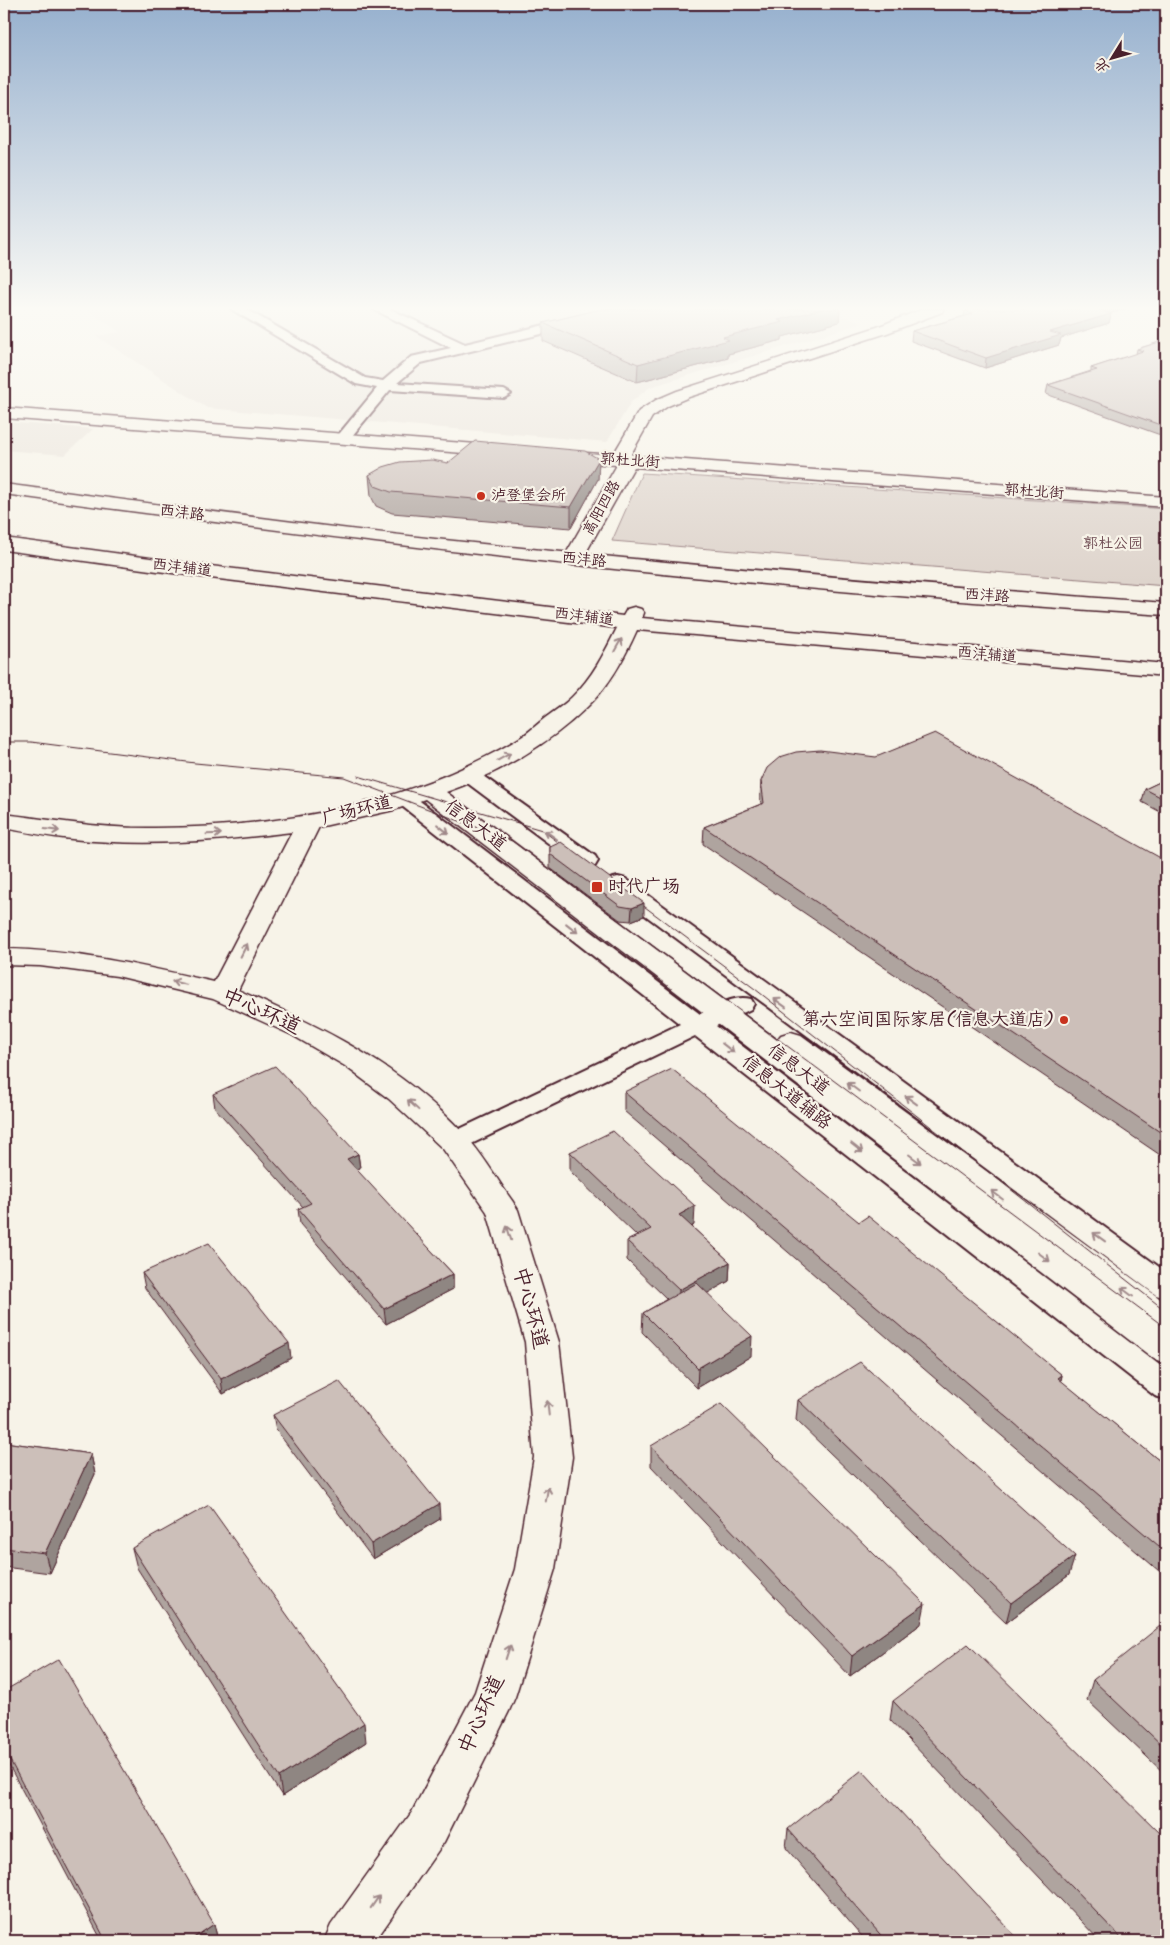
<svg xmlns="http://www.w3.org/2000/svg" width="1170" height="1945" font-family="Kalam,'LXGW WenKai TC',sans-serif">
	<style>
		.built { fill: #eae3da }
		.green { fill: #ded4cc; stroke: #947a7c }
		.lines { fill: none; stroke-linecap: round; stroke-linejoin: round }
		.street-casing { stroke: #4a1f2b; stroke-width: 4 }
		.secondary-casing { stroke: #4a1f2b; stroke-width: 3 }
		.highway-casing { stroke: #4a1f2b; stroke-width: 3 }
		.street { fill: #f7f3e8; fill-rule: evenodd }
		.secondary { fill: #f7f3e8; fill-rule: evenodd }
		.highway { fill: #f7f3e8; fill-rule: evenodd }
		.tram { stroke: #4a1f2b; stroke-width: 1 }
		.wall { fill: #afa49f; stroke: #4a1f2b }
		.shaded-wall { fill: #8f8682; stroke: #4a1f2b }
		.building { fill: #ccbfb9; stroke: #4a1f2b }
		.oneway { stroke: #a0898a }
		.poi-dot { fill: #c8321e; stroke: #f7f3e8; stroke-width: 2 }
		.labels { text-anchor: middle; dominant-baseline: central; stroke-width: 4.5; stroke-linejoin: round; paint-order: stroke }
		.far-street-label { font-size: 15px; fill: #4a1f2b; stroke: #f7f3e8 }
		.far-poi-label { font-size: 15px; fill: #4a1f2b; stroke: #f7f3e8; text-anchor: start }
		.far-park-label { font-size: 15px; fill: #6f4c53; stroke: #f7f3e8 }
		.street-label { font-size: 18px; fill: #4a1f2b; stroke: #f7f3e8 }
		.poi-label { font-size: 18px; fill: #4a1f2b; stroke: #f7f3e8; text-anchor: start }
		.near-street-label { font-size: 21px; fill: #4a1f2b; stroke: #f7f3e8 }
	</style>
	<rect width="100%" height="100%" fill="#f7f3e8"/>
	<filter id="ink" filterUnits="userSpaceOnUse"><feTurbulence type="fractalNoise" baseFrequency=".02" numOctaves="2"/><feDisplacementMap in="SourceGraphic" scale="10" xChannelSelector="R" yChannelSelector="G"/><feConvolveMatrix kernelMatrix="1 2 1 2 8 2 1 2 1" color-interpolation-filters="sRGB"/></filter>
	<g filter="url(#ink)">
		<path class="built" d="M86 309H827L863 323 650 387 631 402 607 442 207 408 96 336 120 332Z
			M4 422 93 429 65 455 4 450Z"/>
		<path class="green" d="M642 473 1166 509V586L612 541Z"/>
		<g class="lines">
			<g class="street-casing">
				<path id="street" d="M231 309H246L365 378 383 381 411 357 451 348 373 309H390L465 344 611 309H634L632 312 421 363 397 383 504 390 511 394 504 398 390 390 347 442H337L335 439 377 388 356 384Z
					M469 769 476 771 595 856 598 861 595 866 587 868 579 866 462 779 459 775 462 771Z
					M405 793 412 795 700 1014C716 1007 733 994 751 999L754 1004 751 1009 716 1026 1166 1370V1399L1155 1396 695 1036 463 1148 454 1151 445 1148 441 1142 445 1136 680 1024 398 803 395 799 398 795Z
					M618 877 626 879 1166 1272V1298L1156 1295 610 889 607 884 610 879Z"/>
			</g>
			<g class="secondary-casing">
				<path id="secondary" d="M923 309H944L942 312 887 333 689 397 668 406 652 417 631 454 633 456 1166 497V507L634 467 580 563 573 565 566 563 563 559 617 465 561 461 555 460 552 456 555 452 561 451 613 455 639 411 656 400 677 391 877 327Z
					M4 408 503 446 509 447 512 451 509 455 503 456 4 418Z
					M4 538 194 564 623 616 627 609 634 607 641 609 644 613 642 618 1166 664V676L637 630C625 657 609 687 587 707 548 745 497 774 446 792L777 1040 781 1035 791 1032 801 1035 1166 1303V1363L1154 1359 425 799 394 810 319 827 238 990C323 1028 399 1064 464 1134 483 1154 497 1180 513 1202L518 1210 559 1342 572 1457 555 1569 515 1697 509 1711 444 1842 375 1941H324L331 1925 412 1812 475 1692 515 1569 534 1457 525 1342 487 1212 443 1149 389 1099 345 1066 292 1035 213 999 117 976 40 966 4 965V949C75 950 144 966 214 982L292 832C219 841 145 847 72 839 49 837 26 832 4 828V814C52 820 98 828 147 828 273 829 405 806 515 741 526 735 535 726 545 718 554 711 564 705 572 697 592 678 605 652 617 628L194 576 4 550Z"/>
			</g>
			<g class="highway-casing">
				<path id="highway" d="M4 484C147 503 291 523 435 539 678 565 922 585 1166 603V615C777 592 390 547 4 494Z"/>
			</g>
			<use href="#street" class="street"/>
			<use href="#secondary" class="secondary"/>
			<use href="#highway" class="highway"/>
			<path class="tram" d="M4 742H31L195 763 344 777 512 841 1166 1328
				M358 776 542 830 570 851
				M633 898 755 989 1166 1311"/>
		</g>
		<path class="wall" d="M601 309H840L839 322 782 337V340L728 354V358L637 382 543 341V323Z
			M965 311 1111 314 1109 323 1061 338 1059 345 985 368 911 341 912 331 964 316Z
			M1166 340V437L1046 394 1048 385 1091 371V368L1136 354 1137 349Z
			M599 459 598 479 571 528 392 513 376 506 371 496 369 475 448 463Z
			M1166 779V815L1142 802 1145 789Z
			M761 781 1166 861V1159L703 844 704 827 761 804 760 798Z
			M550 847 644 916 631 921 620 920 550 868Z
			M624 1092 859 1222 1062 1375 1061 1381 1166 1466V1577L624 1111Z
			M213 1094 358 1154 360 1168 356 1170 453 1274V1289L386 1324 300 1224 298 1209 303 1207 215 1108Z
			M570 1152 694 1225 692 1227 730 1262 729 1281 707 1293 751 1356 697 1388 642 1332 643 1313 667 1299 627 1260V1241L637 1236 570 1171Z
			M142 1273 291 1358 223 1394 145 1288Z
			M798 1400 1069 1575 1006 1623 796 1420Z
			M273 1415 440 1519 373 1559 276 1430Z
			M4 1442 91 1454 95 1474 50 1573 4 1567Z
			M651 1446 921 1624 850 1676 651 1466Z
			M132 1548 366 1742 282 1796 137 1568Z
			M1166 1632V1775L1087 1700 1093 1680Z
			M4 1691 214 1924 218 1941H102L4 1756Z
			M893 1701 1166 1941H1100L890 1720Z
			M788 1829 1020 1941H866L786 1848Z"/>
		<path class="shaded-wall" d="M822 309H840L839 322 782 337V340L728 354V358L637 382 638 364 778 320Z
			M1096 309H1126L1094 318Z
			M1111 314 1109 323 1061 338 1059 345 985 368 986 358 1050 332Z
			M599 459 598 479 571 528V507Z
			M644 903V916L631 921 632 908Z
			M358 1154 360 1168 348 1174 347 1159Z
			M695 1206 694 1225 678 1234 679 1215Z
			M730 1262 729 1281 678 1310 679 1290Z
			M453 1274V1289L386 1324 384 1309Z
			M752 1336 751 1356 697 1388 698 1368Z
			M289 1343 291 1358 223 1394 221 1379Z
			M1062 1375 1058 1395V1378Z
			M91 1454 95 1474 50 1573 45 1553Z
			M439 1504 440 1519 373 1559 371 1544Z
			M1075 1556 1069 1575 1006 1623 1011 1603Z
			M925 1604 921 1624 850 1676 852 1656Z
			M364 1723 366 1742 282 1796 279 1777Z
			M214 1924 218 1941H189Z"/>
		<path class="building" d="M601 309H822L778 320 783 322 723 337 729 340 638 364 543 323Z
			M972 309H1097L1111 314 1050 332 1061 335 986 358 912 331 973 314 965 311Z
			M1166 340V427L1048 385 1097 370 1091 368 1143 351 1137 349Z
			M475 441 585 451 599 459 571 507 391 492 375 486 369 475 383 467 400 462 432 460 448 463Z
			M935 733 1166 861V1136L704 827 764 803 761 781 767 768 780 757 796 752 820 750 876 757Z
			M1166 779V800L1145 789Z
			M561 842 644 903 632 908 620 906 550 854V847Z
			M275 1066 358 1154 347 1159 453 1274 384 1309 298 1209 311 1203 213 1094Z
			M672 1069 859 1222 868 1216 1062 1375 1058 1378 1166 1466V1552L624 1092Z
			M613 1131 695 1206 679 1215 730 1262 679 1290 627 1241 651 1229 570 1152Z
			M209 1243 289 1343 221 1379 142 1273Z
			M697 1283 752 1336 698 1368 643 1313Z
			M860 1362 1075 1556 1011 1603 798 1400Z
			M339 1381 439 1504 371 1544 273 1415Z
			M721 1404 925 1604 852 1656 651 1446Z
			M4 1442 91 1454 45 1553 4 1548Z
			M209 1505 364 1723 279 1777 132 1548Z
			M1160 1626 1166 1632V1749L1093 1680Z
			M968 1644 1166 1839V1941H1124L893 1701Z
			M59 1659 214 1924 189 1941H106L4 1749V1691Z
			M862 1770 1020 1941H886L788 1829Z
			M767 1932 774 1941H756Z"/>
		<defs><path id="oneway-shaft" d="M-6 0H5M1.5-3L5.5 0L1.5 3" fill="none" stroke-width="1.6" stroke-linecap="round" stroke-linejoin="round" transform="scale(1.25)"/></defs>
		<g class="oneway">
			<use href="#oneway-shaft" transform="translate(618 645) rotate(-60)"/>
			<use href="#oneway-shaft" transform="translate(504 757) rotate(-29)"/>
			<use href="#oneway-shaft" transform="translate(443 829) rotate(38)"/>
			<use href="#oneway-shaft" transform="translate(52 830) rotate(7)"/>
			<use href="#oneway-shaft" transform="translate(214 834) rotate(-2)"/>
			<use href="#oneway-shaft" transform="translate(551 835) rotate(-144)"/>
			<use href="#oneway-shaft" transform="translate(572 928) rotate(38)"/>
			<use href="#oneway-shaft" transform="translate(244 950) rotate(-63)"/>
			<use href="#oneway-shaft" transform="translate(179 983) rotate(-166)"/>
			<use href="#oneway-shaft" transform="translate(780 1003) rotate(-144)"/>
			<use href="#oneway-shaft" transform="translate(728 1048) rotate(38)"/>
			<use href="#oneway-shaft" transform="translate(853 1087) rotate(-143)"/>
			<use href="#oneway-shaft" transform="translate(911 1100) rotate(-144)"/>
			<use href="#oneway-shaft" transform="translate(413 1105) rotate(-137)"/>
			<use href="#oneway-shaft" transform="translate(857 1148) rotate(38)"/>
			<use href="#oneway-shaft" transform="translate(915 1159) rotate(37)"/>
			<use href="#oneway-shaft" transform="translate(997 1195) rotate(-143)"/>
			<use href="#oneway-shaft" transform="translate(509 1233) rotate(-107)"/>
			<use href="#oneway-shaft" transform="translate(1099 1237) rotate(-144)"/>
			<use href="#oneway-shaft" transform="translate(1044 1257) rotate(37)"/>
			<use href="#oneway-shaft" transform="translate(1127 1292) rotate(-143)"/>
			<use href="#oneway-shaft" transform="translate(548 1408) rotate(-96)"/>
			<use href="#oneway-shaft" transform="translate(547 1494) rotate(-81)"/>
			<use href="#oneway-shaft" transform="translate(508 1652) rotate(-72)"/>
			<use href="#oneway-shaft" transform="translate(375 1902) rotate(-55)"/>
		</g>
	</g>
	<linearGradient id="sky" x2="0" y2="1"><stop stop-color="#96b0ce"/><stop offset="0.53" stop-color="#fbfaf5"/><stop offset="1" stop-color="#fbfaf5" stop-opacity="0"/></linearGradient>
	<rect width="1170" height="582" fill="url(#sky)"/>
	<g class="poi-dot">
		<circle cx="481" cy="496" r="5"/>
		<rect x="591" y="881" width="12" height="12" rx="2.5"/>
		<circle cx="1064" cy="1020" r="5"/>
	</g>
	<g class="labels">
		<g class="far-street-label">
			<text transform="translate(630 461) rotate(4)">郭杜北街</text>
			<text transform="translate(1034 492) rotate(4)">郭杜北街</text>
			<text transform="translate(602 508) rotate(-61)">高阳四路</text>
			<text transform="translate(182 513) rotate(7)">西沣路</text>
			<text transform="translate(584 560) rotate(6)">西沣路</text>
			<text transform="translate(182 568) rotate(7)">西沣辅道</text>
			<text transform="translate(987 596) rotate(4)">西沣路</text>
			<text transform="translate(584 617) rotate(7)">西沣辅道</text>
			<text transform="translate(987 655) rotate(5)">西沣辅道</text>
		</g>
		<g class="far-poi-label">
			<text x="491" y="496">泸登堡会所</text>
		</g>
		<g class="far-park-label">
			<text x="1113" y="544">郭杜公园</text>
		</g>
		<g class="street-label">
			<text transform="translate(357 811) rotate(-14)">广场环道</text>
			<text transform="translate(475 826) rotate(37)">信息大道</text>
			<text transform="translate(798 1070) rotate(37)">信息大道</text>
			<text transform="translate(786 1093) rotate(38)">信息大道辅路</text>
		</g>
		<g class="poi-label">
			<text x="608" y="887">时代广场</text>
			<text x="1054" y="1020" text-anchor="end">第六空间国际家居(信息大道店)</text>
		</g>
		<g class="near-street-label">
			<text transform="translate(261 1012) rotate(24)">中心环道</text>
			<text transform="translate(530 1308) rotate(75)">中心环道</text>
			<text transform="translate(482 1715) rotate(-66)">中心环道</text>
		</g>
	</g>
	<rect width="1170" height="1945" fill="none" stroke="#f7f3e8" stroke-width="20"/>
	<rect x="10" y="10" width="1150" height="1925" fill="none" stroke="#4a1f2b" stroke-width="2" filter="url(#ink)"/>
	<g transform="translate(1112 58) rotate(233)" stroke="#f7f3e8" stroke-width="4" paint-order="stroke">
	<path d="M0-4L9 19L0 12L-9 19Z" fill="#4a1f2b"/>
	<text y="-8" font-size="14" font-weight="bold" text-anchor="middle" fill="#4a1f2b">北</text>
	</g>
</svg>
